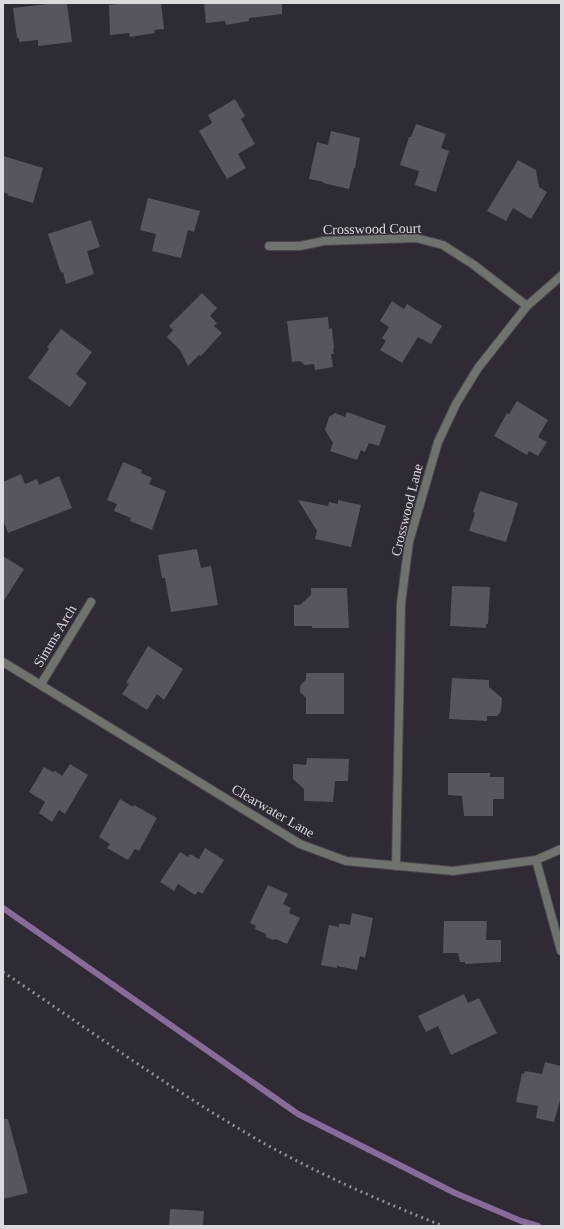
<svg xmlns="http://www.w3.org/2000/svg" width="564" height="1229" font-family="Georgia,serif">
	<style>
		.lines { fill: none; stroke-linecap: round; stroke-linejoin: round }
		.stream { stroke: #896b9b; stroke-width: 6 }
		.building { fill: #5a545e }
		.street-casing { stroke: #4b464f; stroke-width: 10 }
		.street { stroke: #6f726d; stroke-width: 8 }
		.rail { stroke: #918d95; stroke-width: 3; stroke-dasharray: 2 4; stroke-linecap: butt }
		.labels { text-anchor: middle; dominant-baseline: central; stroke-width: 3; stroke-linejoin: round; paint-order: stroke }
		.street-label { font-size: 14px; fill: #dcd9df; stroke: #2f2a33 }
	</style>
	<rect width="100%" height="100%" fill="#2f2a33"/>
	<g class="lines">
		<path class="stream" d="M3 908 298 1114 455 1193 521 1221 538 1226"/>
	</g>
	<path class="building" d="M47 3H67L72 42 38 46V40L19 42V38H17L13 8 47 4Z
		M124 3H161L164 29 154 30 155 33 130 37 129 33 110 35 109 5Z
		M204 3H282V14L249 18V21L226 25 225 21 206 23Z
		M235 99 245 116 241 119 255 144 238 154 246 168 227 179 199 131 212 123 208 115Z
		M416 124 446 134 441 148 449 151 436 192 415 185 419 171 400 165 409 137H411Z
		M331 131 360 138 355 168H354L349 189 323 183 324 182 309 179 317 142 328 145Z
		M3 156 43 168 33 203 7 195 8 194 3 192Z
		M518 160 536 170 539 187 547 192 531 219 513 208 506 221 487 211Z
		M148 198 200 211 194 232 188 230 181 258 152 251 156 234 140 230Z
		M91 220 100 247 87 251 94 274 66 284 63 272 61 273 48 234Z
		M202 293 217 308 210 316 217 323 214 326 222 333 201 356 199 355 188 366 180 350 167 337 173 330 169 326Z
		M392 301 404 309 407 304 442 326 431 344 418 337 402 363 380 350 386 341 382 338 389 327 380 321Z
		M328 317 329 329 332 328 334 349H333L334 354H331L333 367 315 370 314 364 305 365 300 361 292 362 287 321Z
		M61 329 92 352 76 374 87 383 70 407 28 378 49 349 47 347Z
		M517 401 548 420 538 437 547 442 538 456 529 451 527 455 494 436 507 413 509 414Z
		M347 412 386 426 379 446 369 443 365 452 361 450 357 460 330 451 333 443 325 430 329 417 335 413 345 417Z
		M123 462 142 470 141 473 152 478 149 484 166 491 152 530 130 521 131 518 114 511 117 504 107 500Z
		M21 474 25 484 37 479 39 485 59 476 72 508 8 533 3 520V482Z
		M480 491 518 503 506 542 469 531 475 513 473 512Z
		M298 500 328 506 329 502 338 504V500L361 505 351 547 315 539 317 531Z
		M197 549 201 568 211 566 218 605 171 612 165 578H162L158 555Z
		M3 556 24 569 3 602Z
		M452 586 490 587 488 624H486V628L450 626Z
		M311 588H347L349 628H312V626H294V605H300L311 595Z
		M148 646 183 669 164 700 157 694 147 710 122 694 129 684 126 683Z
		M306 673H344V714H306V698L300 692V686L306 679Z
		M452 678 489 680V687L502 698 501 711 497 716H487V721L449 719Z
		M307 758 349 759 348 781H335L333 802 304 801V789L293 779V764L306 765Z
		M70 764 88 775 65 814 59 810 52 822 39 813 45 802 29 792 44 767 53 772 55 771 62 776Z
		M448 773H490V777H504V799H493V816H464L462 796 448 795Z
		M120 799 133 807 134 805 157 818 139 851 135 849 128 860 107 848 110 844 99 837Z
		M205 848 224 860 202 894 198 891 195 895 178 884 174 891 160 882 180 852 188 857 190 854 199 859Z
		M268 885 288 894 283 904 291 908 289 913 300 918 287 944 276 939 273 940 266 937V934L255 929 256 926 250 923Z
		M352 913 373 918 365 958 360 956 357 970 337 966V968L321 965 329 925 339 927V923L350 925Z
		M444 921H487L486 940H501V962L465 964V962H460L458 953H443Z
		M464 994 468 1003 479 998 497 1033 451 1055 438 1026 426 1032 418 1016Z
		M545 1062 561 1066V1097L554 1122 536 1118 538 1106 516 1102 522 1073 524 1074 525 1071 542 1074Z
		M3 1119H8L28 1193 3 1199Z
		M170 1209 204 1211 203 1226H169Z"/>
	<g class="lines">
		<g class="street-casing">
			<path id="street" d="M269 246H300L324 241 416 238 443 245 474 265 527 306
				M3 662 300 844 346 861 453 871 536 860 561 849
				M41 684 91 602
				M536 860 561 951
				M396 866 401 603 409 542 438 442 456 404 478 368 527 306 561 276"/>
		</g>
		<use href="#street" class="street"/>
		<path class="rail" d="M3 972C90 1030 175 1093 267 1145 323 1176 383 1202 443 1226"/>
	</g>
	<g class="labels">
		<g class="street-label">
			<text transform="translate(372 229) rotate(-1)">Crosswood Court</text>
			<text transform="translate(407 510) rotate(-76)">Crosswood Lane</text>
			<text transform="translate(55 636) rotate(-59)">Simms Arch</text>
			<text transform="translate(273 811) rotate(30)">Clearwater Lane</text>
		</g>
	</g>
	<rect width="564" height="1229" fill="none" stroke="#dcd9df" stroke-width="8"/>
</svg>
